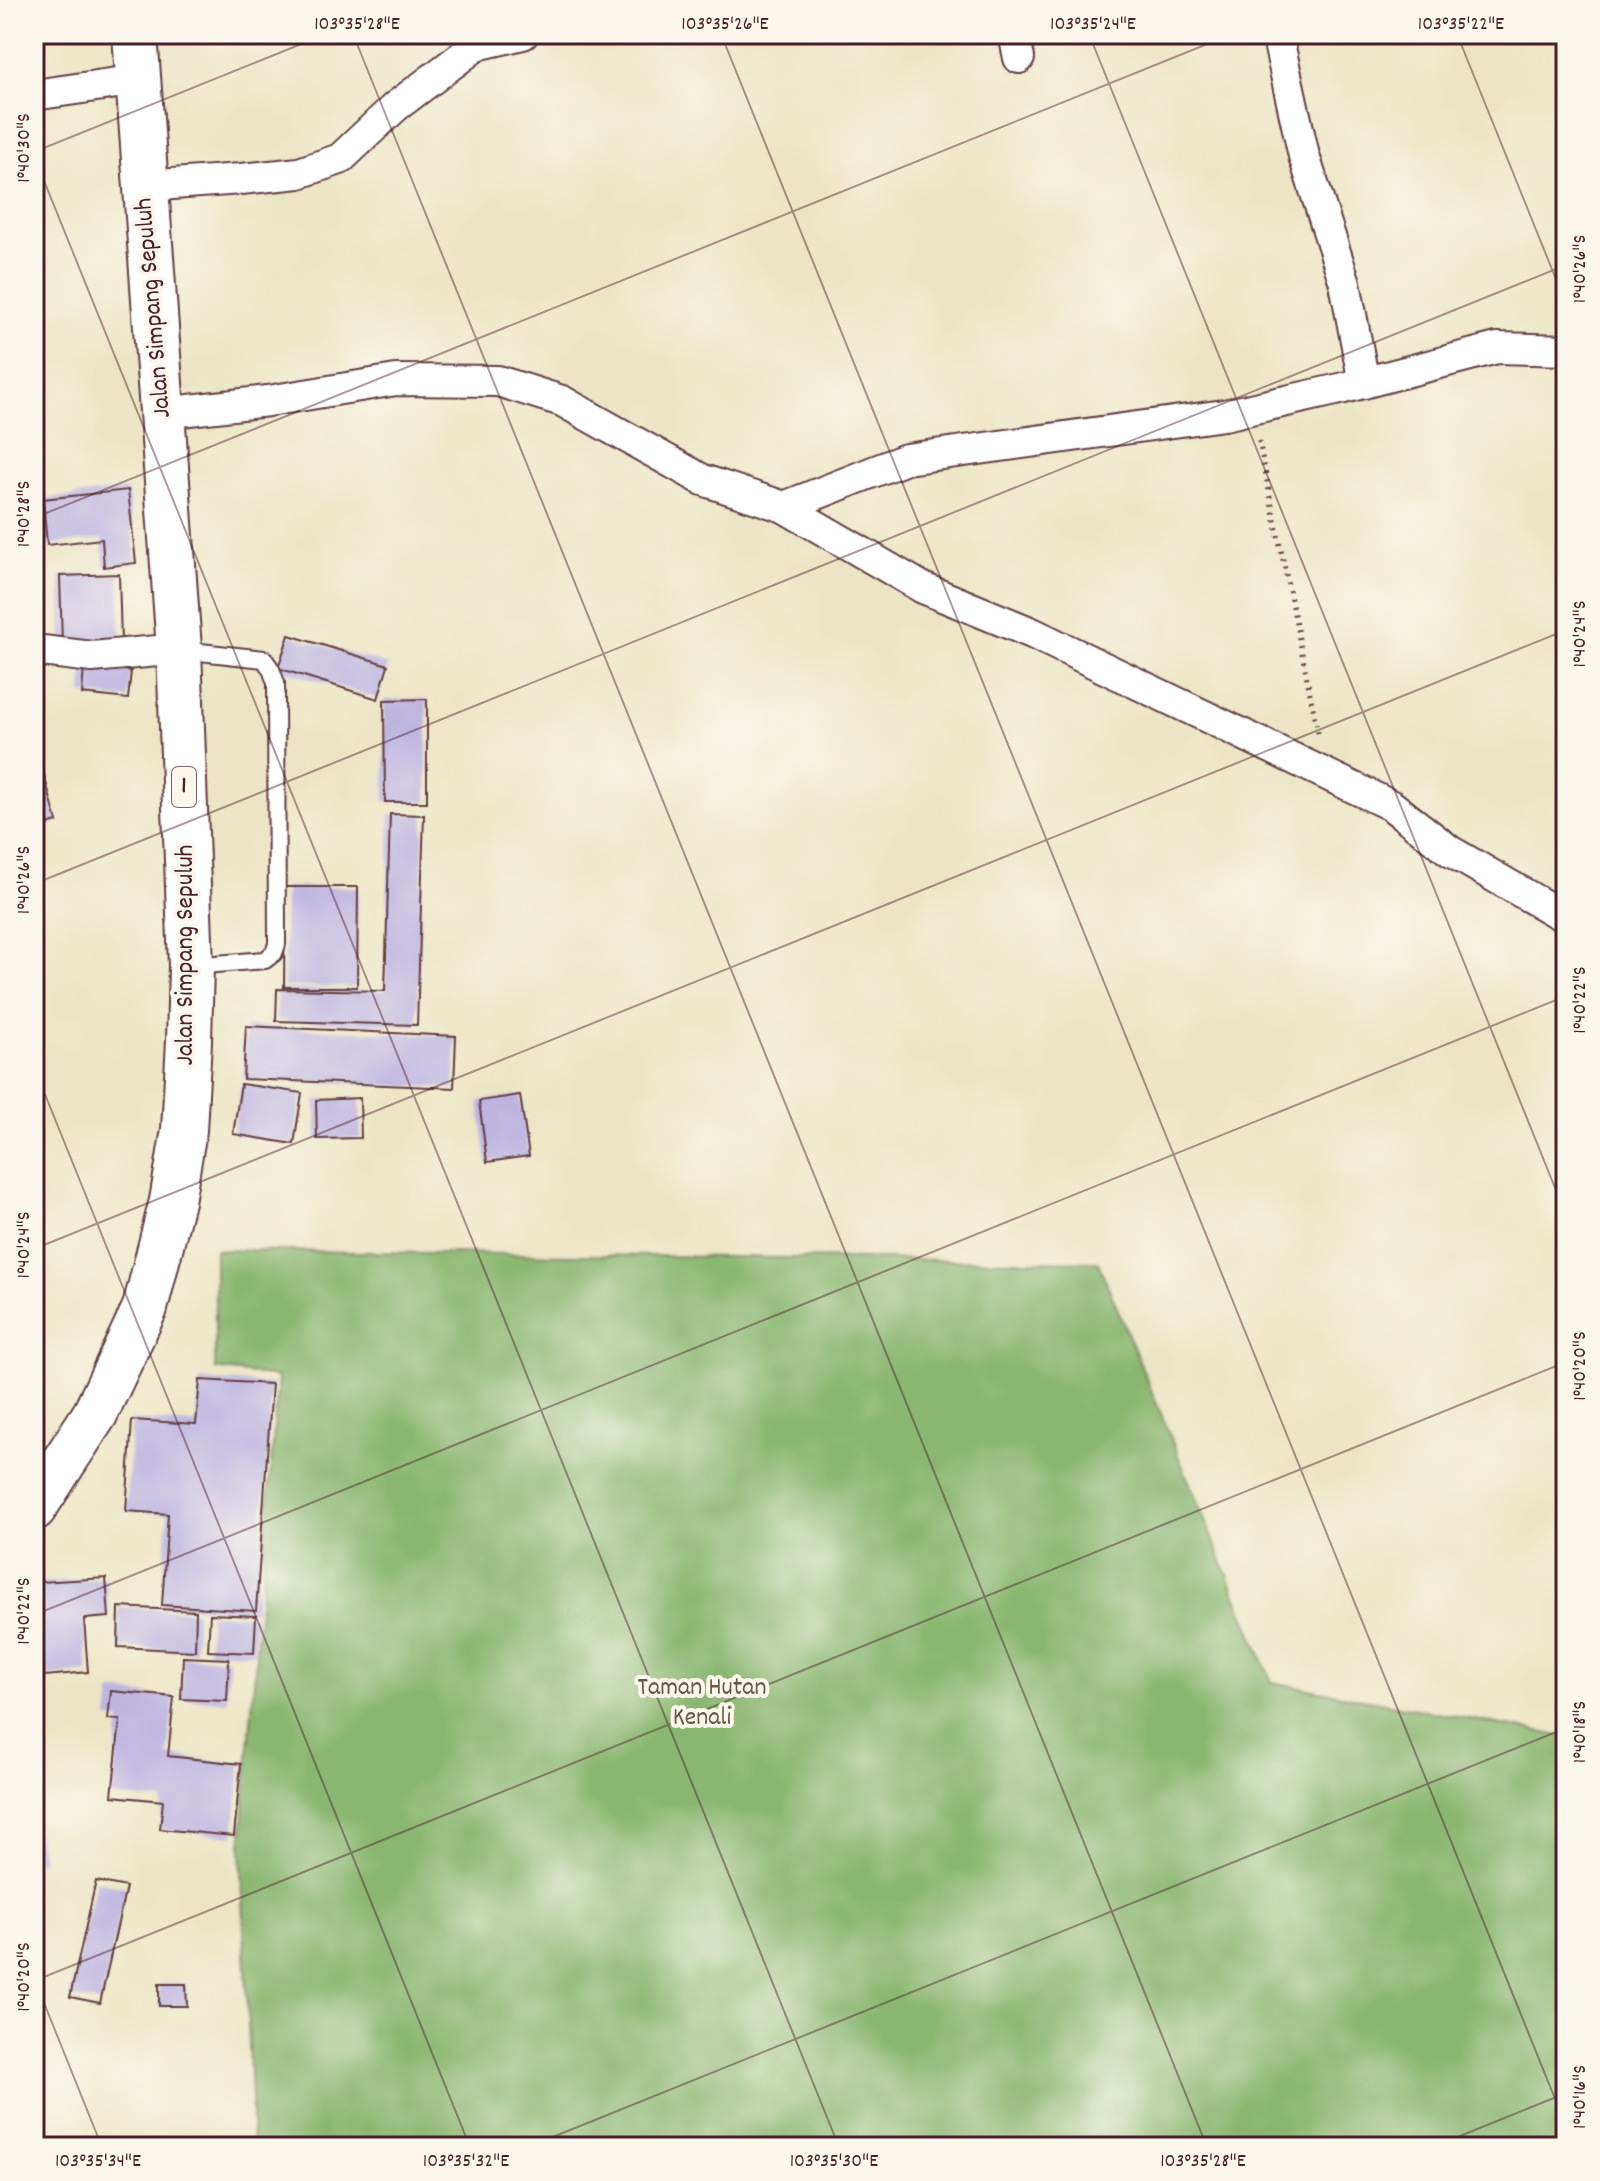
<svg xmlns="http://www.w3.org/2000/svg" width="1600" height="2181" font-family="Dekko,sans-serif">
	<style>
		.forest { fill: #89b66f; stroke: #6a6a4d; stroke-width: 2 }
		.building { fill: #bdb5e0 }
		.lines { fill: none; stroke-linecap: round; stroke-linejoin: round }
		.lane-casing { stroke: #623d42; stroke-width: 20 }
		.street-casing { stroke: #623d42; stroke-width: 34 }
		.highway-casing { stroke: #623d42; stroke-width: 48 }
		.path { stroke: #623d42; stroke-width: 5; stroke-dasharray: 2 6; stroke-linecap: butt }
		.lane { stroke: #fff; stroke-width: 16 }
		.street { stroke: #fff; stroke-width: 30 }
		.highway { stroke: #fff; stroke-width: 44 }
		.ticks { fill: none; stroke: #4a1f2b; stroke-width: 2; stroke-opacity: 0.45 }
		.labels { text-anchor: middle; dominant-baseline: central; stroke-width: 8; stroke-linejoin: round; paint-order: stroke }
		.shield { fill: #fbf7ec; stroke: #7f6065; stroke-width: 2 }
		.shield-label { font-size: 24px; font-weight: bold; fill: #4a1f2b }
		.street-label { font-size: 26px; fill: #4a1f2b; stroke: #fbf7ec }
		.park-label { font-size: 26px; fill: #675645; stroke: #fbf7ec }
		.neatline { fill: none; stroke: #4a1f2b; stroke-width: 3 }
		.ticks-label { font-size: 20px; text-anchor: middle; fill: #4a1f2b }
	</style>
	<rect width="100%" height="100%" fill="#fbf7ec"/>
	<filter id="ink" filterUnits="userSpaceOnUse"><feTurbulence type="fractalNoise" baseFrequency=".0125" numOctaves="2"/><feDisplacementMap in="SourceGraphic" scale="16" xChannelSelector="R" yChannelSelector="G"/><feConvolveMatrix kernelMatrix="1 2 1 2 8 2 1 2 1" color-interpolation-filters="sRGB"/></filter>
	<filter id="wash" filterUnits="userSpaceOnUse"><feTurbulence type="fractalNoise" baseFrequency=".006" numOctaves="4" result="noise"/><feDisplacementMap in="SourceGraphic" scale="32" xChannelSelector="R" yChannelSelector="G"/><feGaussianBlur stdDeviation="1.8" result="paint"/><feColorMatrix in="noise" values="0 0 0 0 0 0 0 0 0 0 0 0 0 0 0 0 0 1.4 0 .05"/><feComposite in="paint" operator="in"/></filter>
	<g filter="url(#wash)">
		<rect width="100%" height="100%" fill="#ece5c5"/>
		<path class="forest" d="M215 1250 1098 1262 1272 1682 1566 1737V2147H253L241 1848 278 1377 215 1369Z"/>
		<g id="blocks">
			<path class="building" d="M128 490 136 563 104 567 102 539 47 545 43 499Z
				M119 574 121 642 62 644 60 576Z
				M289 635 388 665 378 699 278 668Z
				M84 666 131 671 128 699 82 694Z
				M427 699V802H385L384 700Z
				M40 760 57 822 34 829V762Z
				M390 814 424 815 417 1025 276 1021 277 989 385 991Z
				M285 887H358L357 987H284Z
				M246 1026 456 1036 454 1088 243 1079Z
				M241 1084 302 1093 294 1144 233 1134Z
				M520 1095 529 1156 487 1162 479 1101Z
				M360 1098 361 1138 317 1139 316 1100Z
				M200 1380 272 1384 256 1611 162 1605 168 1514 126 1511 132 1420 196 1424Z
				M106 1578 109 1617 84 1619 88 1672 34 1677V1623L42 1622 40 1582Z
				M119 1607 196 1611 195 1651 118 1647Z
				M210 1614 256 1616 254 1653 208 1651Z
				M183 1657 229 1659 227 1701 181 1699Z
				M111 1691 174 1697 168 1756 241 1764 234 1836 160 1829 163 1801 112 1796 120 1720 108 1719Z
				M37 1832 43 1860 34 1862V1833Z
				M96 1881 126 1887 100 2003 70 1997Z
				M159 1984H186L187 2006H159Z"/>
		</g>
	</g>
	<g filter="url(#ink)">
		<use href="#blocks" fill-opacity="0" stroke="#623d42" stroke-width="2"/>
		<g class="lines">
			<g class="lane-casing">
				<path id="lane" d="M182 650 264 659 271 669 276 683 277 944 274 953 265 960 192 966"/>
			</g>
			<g class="street-casing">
				<path id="street" d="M1014 34 1019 58
					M1277 34 1304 156 1345 283 1364 383
					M34 95 138 80
					M145 186 241 179 299 173 340 159 395 107 477 45 523 34
					M163 413 268 401 396 380 498 381 562 401 703 480 784 507 923 588 1032 633 1392 806 1450 851 1566 918
					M784 507 906 459 1224 415 1340 389 1497 348 1566 350
					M34 650 92 657 179 649"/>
			</g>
			<g class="highway-casing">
				<path id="highway" d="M34 1508 95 1414 145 1308 172 1201 184 1130 189 1041 191 966 179 649 135 34"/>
			</g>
			<path class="path" d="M1259 441 1318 733"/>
			<use href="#lane" class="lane"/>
			<use href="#street" class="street"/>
			<use href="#highway" class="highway"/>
		</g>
	</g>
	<path class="ticks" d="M353 34 1207 2147M721 34 1566 2126M1089 34 1566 1215M1457 34 1566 304M34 152 326 34M34 156 839 2147M34 518 1232 34M34 884 1566 265M34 1067 470 2147M34 1249 1566 630M34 1615 1566 996M34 1978 102 2147M34 1981 1566 1362M528 2147 1566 1728M1433 2147 1566 2093"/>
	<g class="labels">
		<rect class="shield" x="172" y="767" width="24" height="40" rx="6"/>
		<g class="shield-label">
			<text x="184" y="787">1</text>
		</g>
		<g class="street-label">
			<text transform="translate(154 308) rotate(-95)">Jalan Simpang Sepuluh</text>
			<text transform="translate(186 955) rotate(-90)">Jalan Simpang Sepuluh</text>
		</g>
		<g class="park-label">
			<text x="702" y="1688">Taman Hutan<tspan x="702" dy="30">Kenali</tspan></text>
		</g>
	</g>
	<rect width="1600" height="2181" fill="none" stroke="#fbf7ec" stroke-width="88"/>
	<rect x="44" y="44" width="1512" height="2093" class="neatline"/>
	<g class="ticks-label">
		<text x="357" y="29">103°35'28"E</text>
		<text x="725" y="29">103°35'26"E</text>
		<text x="1093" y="29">103°35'24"E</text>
		<text x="1461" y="29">103°35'22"E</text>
		<text transform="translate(22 148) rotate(-90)" y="7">1°40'30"S</text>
		<text transform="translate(1578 269) rotate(-90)" y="7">1°40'26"S</text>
		<text transform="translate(22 514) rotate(-90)" y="7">1°40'28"S</text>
		<text transform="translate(1578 634) rotate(-90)" y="7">1°40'24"S</text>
		<text transform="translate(22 880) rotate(-90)" y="7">1°40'26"S</text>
		<text transform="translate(1578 1000) rotate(-90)" y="7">1°40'22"S</text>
		<text transform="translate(22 1245) rotate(-90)" y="7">1°40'24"S</text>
		<text transform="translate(1578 1366) rotate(-90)" y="7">1°40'20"S</text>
		<text transform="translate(22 1611) rotate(-90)" y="7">1°40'22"S</text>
		<text transform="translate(1578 1732) rotate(-90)" y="7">1°40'18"S</text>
		<text transform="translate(22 1977) rotate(-90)" y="7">1°40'20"S</text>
		<text transform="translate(1578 2097) rotate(-90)" y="7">1°40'16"S</text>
		<text x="98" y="2166">103°35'34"E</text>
		<text x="466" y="2166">103°35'32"E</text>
		<text x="834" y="2166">103°35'30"E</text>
		<text x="1203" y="2166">103°35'28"E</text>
	</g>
</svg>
